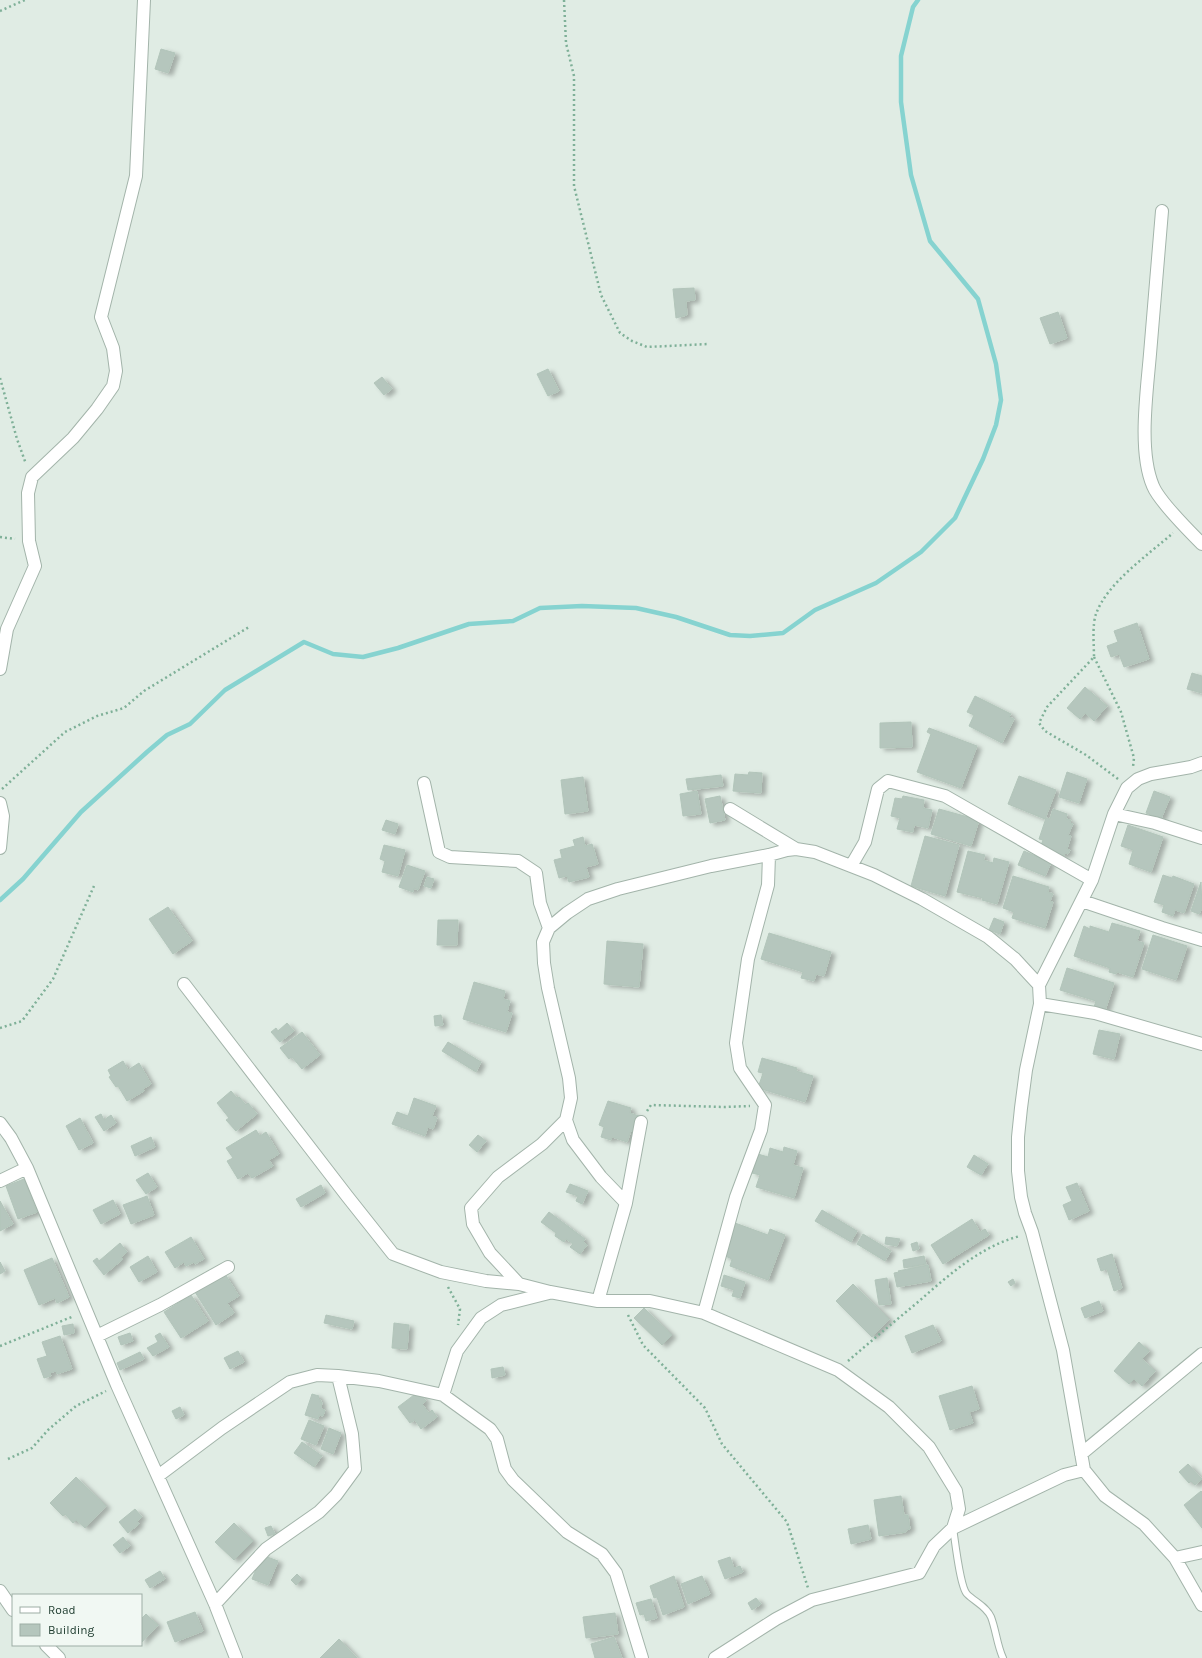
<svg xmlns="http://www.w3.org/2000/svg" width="1202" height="1658" font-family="Karla,sans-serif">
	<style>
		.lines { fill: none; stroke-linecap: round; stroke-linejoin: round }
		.stream { stroke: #86d3d0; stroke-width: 4.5 }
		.building { fill: #b5c6bd; stroke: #b2c5ba; filter: url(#shadow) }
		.service-casing { stroke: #a3b4aa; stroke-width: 8 }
		.minor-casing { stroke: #a3b4aa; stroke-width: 14 }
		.path { stroke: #7fb098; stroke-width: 2.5; stroke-dasharray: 2 3; stroke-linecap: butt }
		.service { stroke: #fff; stroke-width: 6 }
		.minor { stroke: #fff; stroke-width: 12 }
	</style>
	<defs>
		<filter id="shadow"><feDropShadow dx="4.5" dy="2.5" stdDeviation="2" flood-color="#0004"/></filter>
	</defs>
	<rect width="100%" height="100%" fill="#e0ece4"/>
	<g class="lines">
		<path class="stream" d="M0 900 23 879 81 812 147 752 167 735 190 724 225 690 304 642 333 654 363 657 398 648 469 624 513 621 540 608 582 606 636 608 676 617 730 635 750 636 783 633 815 610 876 583 921 552 955 518 983 459 996 425 1001 400 996 364 978 299 930 241 911 175 901 102V56L913 7 918 0"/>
	</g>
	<path class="building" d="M161 49 175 53 168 73 155 69Z
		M694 288 695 300 686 301 687 315 676 318 673 289Z
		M1058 312 1067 338 1050 344 1040 318Z
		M548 369 559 391 548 396 537 374Z
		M382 377 392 389 384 395 374 383Z
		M1137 623 1149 659 1124 667 1119 654 1111 657 1107 646 1118 642 1114 631Z
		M1192 673 1202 676V693L1187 689Z
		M1085 687 1107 706 1094 721 1085 713 1080 719 1067 708Z
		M975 696 1011 714 1009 717 1014 719 1002 743 969 726 974 715 967 712Z
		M911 722 912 747 880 748V723Z
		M929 728 977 746 961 788 917 772 931 734 927 732Z
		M749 772 762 773 761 793 733 791 735 774 748 775Z
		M1067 772 1087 779 1079 803 1059 797Z
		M721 775 723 786 688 790 686 779Z
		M1019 776 1056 790 1045 819 1008 804Z
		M583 777 588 811 565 814 561 780Z
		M697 791 701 814 683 816 680 794Z
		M1154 791 1170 797 1161 819 1146 813Z
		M720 796 725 820 710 823 705 799Z
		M903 796 924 800 923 808 932 810 928 828 914 825 913 832 897 829 900 818 891 816 895 798 902 799Z
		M939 809 979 820 971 846 931 834Z
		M1053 809 1067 814 1066 819 1071 820 1070 823 1073 824 1068 835 1071 836 1067 849 1070 850 1068 854 1065 853 1064 856 1040 848 1043 840 1039 839 1046 818 1050 819Z
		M386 820 398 824 395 834 382 830Z
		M1128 825 1163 837 1151 872 1129 864 1133 850 1121 846Z
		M925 836 959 845 945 896 911 886Z
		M583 837 585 846 592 844 598 864 586 867 589 877 569 882 567 876 559 878 554 860 562 858 560 850 575 846 573 840Z
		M384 845 405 850 398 876 382 872 385 861 380 859Z
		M968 851 985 855 983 860 993 863 994 858 1009 862 997 904 982 900 983 898 957 892Z
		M1024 851 1051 863 1045 876 1018 865Z
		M407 865 425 871 418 890 414 888 413 892 399 887Z
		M1163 875 1172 878 1173 876 1194 884 1184 913 1175 910 1173 916 1162 912 1164 905 1154 902Z
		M1013 876 1049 887 1048 892 1053 894 1050 901 1053 902 1045 928 1012 918 1014 912 1003 908Z
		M427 877 434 879 431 888 424 886Z
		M1201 882 1202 909 1199 914 1191 911Z
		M168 907 192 941 173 954 149 919Z
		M994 918 1004 922 1000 934 989 930Z
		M438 920H458L457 945H437Z
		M1112 923 1140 931 1137 941 1144 943 1133 977 1117 972 1116 974 1109 972 1110 968 1074 956 1084 926 1090 929V926L1109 932Z
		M769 933 831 952 824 976 816 974 814 981 801 978 803 972 761 959Z
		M1153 935 1187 946 1176 980 1142 969Z
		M607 941 643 944 639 987 604 984Z
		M1067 968 1114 983 1105 1011 1094 1007 1096 1001 1060 990Z
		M474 982 505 991 503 999 510 1001 507 1012 512 1013 506 1032 463 1019Z
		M441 1015 443 1025 435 1026 434 1016Z
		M287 1023 294 1031 280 1042 271 1032 276 1028 278 1031Z
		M1099 1030 1120 1034 1114 1059 1093 1054Z
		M302 1032 320 1055 302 1069 292 1057 289 1059 280 1048Z
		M448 1042 481 1062 476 1072 442 1051Z
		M762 1058 797 1068 796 1071 813 1076 805 1102 758 1088 763 1073 758 1072Z
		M123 1061 128 1070 139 1063 151 1084 143 1089 144 1091 127 1101 118 1086 116 1087 109 1077 111 1076 108 1070Z
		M231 1091 237 1098 239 1097 246 1105 248 1103 257 1114 236 1131 226 1120 229 1118 217 1103Z
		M414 1098 436 1106 432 1116 437 1118 433 1129 428 1127 425 1136 392 1124 397 1112 408 1116Z
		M608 1101 631 1108 630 1113 639 1116 634 1132 631 1131 627 1142 612 1137 611 1140 601 1137 604 1127 599 1125Z
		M101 1114 104 1120 111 1115 116 1123 104 1131 95 1117Z
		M80 1118 93 1143 79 1150 66 1126Z
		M256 1130 260 1136 266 1132 279 1154 269 1160 273 1166 252 1178 248 1173 238 1179 227 1161 233 1158 226 1148Z
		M478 1135 486 1141 477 1152 469 1145Z
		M151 1137 155 1147 135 1156 131 1146Z
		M784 1147 797 1151 793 1165 803 1168 794 1198 756 1187 760 1175 752 1173 758 1154 768 1157 770 1148 783 1152Z
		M974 1155 988 1164 981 1175 967 1167Z
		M148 1173 157 1187 146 1194 136 1180Z
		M24 1179 37 1212 18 1219 6 1186Z
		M1077 1183 1089 1211 1069 1220 1063 1205 1072 1201 1066 1187Z
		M570 1184 588 1191 582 1204 576 1201 578 1196 566 1192Z
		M321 1185 325 1193 301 1207 296 1199Z
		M147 1196 154 1215 131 1224 123 1205Z
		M113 1200 120 1214 101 1224 93 1210Z
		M0 1201 13 1224 0 1231Z
		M822 1210 857 1231 851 1242 815 1221Z
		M549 1212 585 1239 583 1242 587 1245 580 1254 570 1247 573 1244 566 1239 564 1242 555 1236 556 1233 541 1222Z
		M972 1219 980 1232 985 1229 989 1235 943 1264 931 1245Z
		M735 1223 768 1235 770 1229 785 1235 768 1280 730 1266 732 1259 723 1255Z
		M863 1234 891 1251 885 1261 857 1244Z
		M191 1237 204 1259 195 1264 194 1262 186 1266 184 1262 175 1268 165 1252Z
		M886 1237 900 1239 897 1246 885 1244Z
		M917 1242 919 1249 913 1251 911 1244Z
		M120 1243 127 1252 121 1257 123 1259 104 1275 93 1261 97 1258 99 1261Z
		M1112 1254 1122 1288 1114 1291 1107 1269 1101 1271 1097 1259Z
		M148 1256 157 1272 139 1282 130 1267Z
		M924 1256 926 1264 904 1268 903 1260Z
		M52 1258 69 1297 57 1303 55 1298 39 1305 24 1270Z
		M0 1262 5 1271 0 1274Z
		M928 1265 931 1281 897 1287 894 1273 899 1272 898 1271Z
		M225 1274 239 1296 227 1303 234 1313 216 1325 195 1292Z
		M724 1275 745 1282 740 1298 732 1296 734 1290 721 1286Z
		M887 1278 891 1304 879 1305 875 1280Z
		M1013 1279 1015 1283 1011 1286 1008 1282Z
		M853 1284 889 1319 872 1337 836 1301Z
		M191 1295 208 1321 181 1338 164 1312Z
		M1099 1301 1103 1311 1085 1318 1081 1308Z
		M644 1308 672 1335 662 1345 634 1318Z
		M326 1315 354 1321 352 1329 324 1323Z
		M394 1323 409 1325 407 1349 392 1348Z
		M73 1324 74 1333 64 1335 62 1326Z
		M933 1325 941 1341 912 1353 905 1336Z
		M130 1333 133 1341 121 1345 118 1337Z
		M160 1333 169 1347 153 1356 147 1348 158 1342 155 1336Z
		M60 1336 72 1369 57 1374 56 1371 50 1373 51 1376 44 1378 37 1359 47 1356 42 1342Z
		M1139 1342 1149 1351 1142 1359 1155 1371 1142 1386 1134 1379 1129 1384 1114 1371Z
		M238 1351 244 1362 230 1369 224 1358Z
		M140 1352 144 1359 120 1370 117 1363Z
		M503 1367 505 1375 492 1378 491 1369Z
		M972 1386 979 1409 969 1412 973 1423 950 1430 939 1396Z
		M418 1392 426 1401 422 1404 429 1413 432 1410 437 1417 421 1429 415 1420 410 1423 398 1407Z
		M312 1394 319 1396 318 1399 321 1400 320 1402H322L321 1409 325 1410 323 1416 319 1415 318 1419 305 1415Z
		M180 1407 184 1415 176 1419 172 1411Z
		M309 1420 324 1426 316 1445 301 1439Z
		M329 1428 341 1433 333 1454 321 1449Z
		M302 1442 322 1456 314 1467 294 1453Z
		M1188 1464 1202 1479 1195 1485 1191 1481 1189 1483 1179 1472Z
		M76 1477 106 1506 85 1528 76 1520 73 1523 65 1514 63 1516 50 1503Z
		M1201 1491 1202 1492V1528L1184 1505Z
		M901 1496 904 1515H908L910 1529 906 1530V1532L879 1536 874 1500Z
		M135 1509 142 1517 137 1521 139 1524 128 1533 119 1522Z
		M234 1523 253 1541 234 1560 215 1542Z
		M868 1525 871 1539 851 1544 848 1529Z
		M271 1526 275 1534 268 1536 265 1528Z
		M123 1537 130 1546 120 1553 113 1545Z
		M262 1555 278 1561 268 1585 252 1579Z
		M730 1557 734 1568 740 1566 743 1572 725 1579 718 1561Z
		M160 1571 165 1579 150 1588 145 1580Z
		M297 1574 302 1579 296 1585 291 1580Z
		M674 1576 684 1607 663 1615 657 1597 654 1598 650 1586Z
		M702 1576 710 1594 688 1604 681 1584Z
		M756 1598 761 1604 752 1610 748 1603Z
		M651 1599 657 1618 646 1621 644 1614 640 1615 636 1603Z
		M195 1612 203 1631 175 1642 167 1622Z
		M615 1613 618 1634 586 1638 583 1617Z
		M146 1614 158 1625 141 1643V1619Z
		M614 1637 622 1658H595L591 1644Z
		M339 1639 357 1658H320Z"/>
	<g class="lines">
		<g class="service-casing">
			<path id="service" d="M953 1528C955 1540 960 1587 967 1594 975 1602 986 1606 991 1617 996 1630 997 1645 1003 1658"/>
		</g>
		<g class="minor-casing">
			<path id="minor" d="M1162 211C1158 259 1154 306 1150 354 1147 391 1138 451 1153 486 1159 501 1190 532 1202 544
				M0 669 7 629 35 566 29 541 28 493 32 477 73 438 97 409 113 386 116 371 113 348 101 317 136 176 144 0
				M1202 763 1191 767 1151 774 1138 779 1127 788 1114 814 1092 880 1039 985 1040 1004 1026 1070 1021 1108 1018 1137V1171L1021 1197 1025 1213 1032 1232 1063 1350 1084 1470 1105 1496 1144 1524 1175 1558 1202 1605
				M424 783 439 852 450 857 518 861 536 873 540 903 549 928
				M0 803 3 816 0 848
				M730 809 796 849
				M1114 814 1155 823 1202 838
				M851 866 865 842 878 789 888 781 945 796 1092 880
				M1082 901 1162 928 1202 940
				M184 984 347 1196 393 1254 441 1272 486 1281 519 1284
				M1040 1004 1095 1013 1202 1044
				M566 1120 573 1140 601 1177 626 1203 598 1301
				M0 1123 11 1138 27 1168 117 1385 215 1604 236 1658
				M0 1181 27 1168
				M626 1203 641 1122
				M549 1293 501 1305 481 1318 457 1351 443 1395 490 1429 497 1439 505 1469 513 1480 567 1532 602 1554 616 1573 642 1658
				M704 1313 736 1197 761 1130 765 1105 740 1068 736 1043 748 959 768 885 769 855
				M97 1336 160 1305 228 1267
				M1081 1454 1202 1354
				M158 1476 222 1428 290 1382 317 1375 338 1376 379 1381 443 1395
				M953 1528 959 1509 956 1491 929 1447 889 1407 838 1370 704 1313 650 1301H598L550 1292 519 1284 490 1253 473 1224 471 1208 498 1177 542 1144 566 1120 571 1098 569 1078 548 988 544 963 543 942 549 928 567 913 588 899 618 889 711 866 769 855 787 850 796 849 815 852 874 875 922 899 988 937 1015 959 1039 985
				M1175 1558 1202 1552
				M0 1591 13 1610
				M215 1604 266 1549 319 1512 336 1495 355 1469 352 1434 338 1376
				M46 1645 59 1658
				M715 1658 776 1619 812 1600 919 1573 934 1546 953 1528 1064 1475 1084 1470"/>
		</g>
		<path class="path" d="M564 0 566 43 574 76V186L601 295 620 333 632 341 647 347 708 344
			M0 11 25 0
			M0 378 17 439 26 464
			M0 537 15 539
			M1094 657 1121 712 1134 758 1133 767
			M1118 779 1086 755 1045 731 1039 723 1047 707 1094 657C1094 645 1092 625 1096 614 1107 583 1148 555 1173 533
			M2 789 65 732 97 716 124 708 144 691 249 627
			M0 1028 22 1021 53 979 94 886
			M647 1111 651 1105 725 1107 750 1106
			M448 1287 460 1309 458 1325
			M628 1315 643 1345 705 1408 722 1444 787 1522 808 1588
			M0 1346 74 1316
			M848 1361C871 1341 894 1322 918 1302 949 1275 979 1247 1020 1236
			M8 1459 32 1448 48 1430 76 1406 106 1391"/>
		<use href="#service" class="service"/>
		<use href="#minor" class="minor"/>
	</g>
	<rect x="12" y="1594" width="130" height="52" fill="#f1f8f3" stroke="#9dada5"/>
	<rect x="20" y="1607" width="20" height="6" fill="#ffffff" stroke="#9dada5"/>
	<text x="48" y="1614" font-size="12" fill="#203d30">Road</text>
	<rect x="20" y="1624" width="20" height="12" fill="#b5c6bd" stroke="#9dada5"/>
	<text x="48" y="1634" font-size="12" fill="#203d30">Building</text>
</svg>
